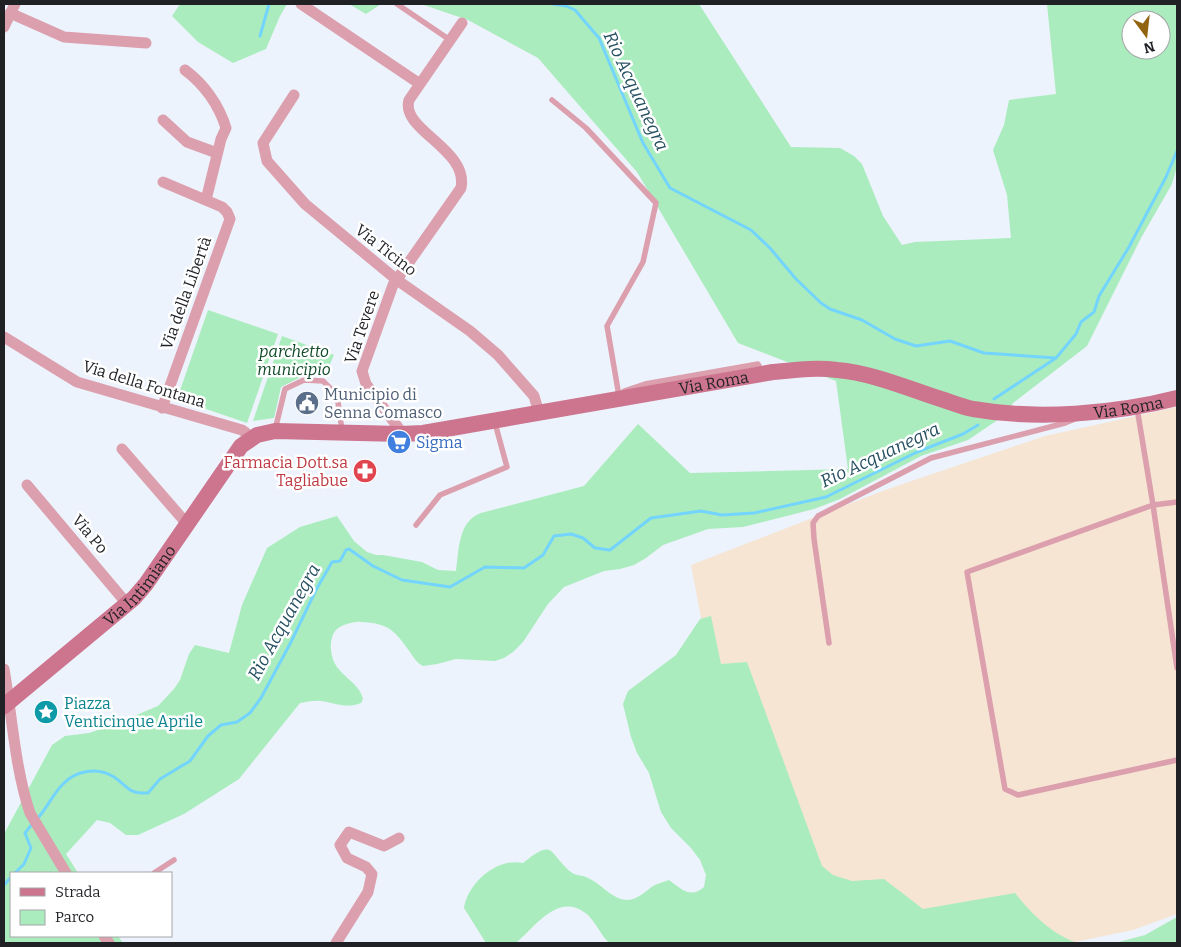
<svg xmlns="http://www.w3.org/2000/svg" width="1181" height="947" font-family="Bitter,serif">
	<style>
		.industrial { fill: #f6e5d3 }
		.green { fill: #aaecbd; fill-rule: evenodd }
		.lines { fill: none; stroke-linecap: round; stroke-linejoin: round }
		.stream { stroke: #73d4fd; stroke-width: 3 }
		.lane { stroke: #dc9fae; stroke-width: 5.5 }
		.street { stroke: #dc9fae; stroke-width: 11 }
		.secondary { stroke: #cd748e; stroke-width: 16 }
		.labels { text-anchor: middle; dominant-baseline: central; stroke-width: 5; stroke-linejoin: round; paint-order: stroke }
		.street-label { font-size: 16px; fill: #1f2125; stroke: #fff }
		.park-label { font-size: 16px; font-style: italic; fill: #0f4927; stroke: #fff }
		.service-label { font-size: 16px; fill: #4e5e75; stroke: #fff; text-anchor: start }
		.shop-label { font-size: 16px; fill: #366cbe; stroke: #fff; text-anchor: start }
		.health-label { font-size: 16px; fill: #be3a42; stroke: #fff; text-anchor: end }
		.culture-label { font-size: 16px; fill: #0d838f; stroke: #fff; text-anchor: start }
		.water-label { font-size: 18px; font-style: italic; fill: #265061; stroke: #fff }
	</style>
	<rect width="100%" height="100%" fill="#ecf3fc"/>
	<path class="industrial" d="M1177 407V914L1133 930 1070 943 799 915 734 792 691 565 885 490 1045 436Z"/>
	<path class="green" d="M180 4H287L280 16 266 49 233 63 198 42 172 16Z
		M349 4H381L366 14Z
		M421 4H699L791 147 840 148 854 156 862 164 883 216 902 245 915 242 1011 238 1007 195 993 150 1004 125 1009 100 1056 94 1047 4H1177V166L1172 184 1141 238 1087 346 1013 403 1005 415 968 440 921 456 840 499 814 509 743 527 708 529 663 545 646 558 634 565 620 569 604 571 564 587 548 604 523 642 513 652 504 658 495 661 456 659 437 664 423 666C417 663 414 658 410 652 395 631 389 623 361 622 354 621 341 625 336 630 330 637 330 648 332 656 336 675 359 681 363 699L361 703C346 709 335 703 321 701 314 700 307 702 300 703L239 779 184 814 138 835H126L110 823 97 820 66 854 78 873H11V936H118L123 943H4V834L52 745 65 736 89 733 110 726 158 706 174 689 180 680 189 654 195 645 229 653 242 605 267 548 300 527 337 516 354 541 367 552 376 555H383L422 562 438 570 456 571C459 550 458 521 481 513L584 486 638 424 690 473 848 469 836 381 738 343 637 172 538 58 468 20ZM1131 20H1161V50H1131Z
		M208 310 278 334 247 423 177 399Z
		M282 336 334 355 324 377 303 376 281 387 274 418 253 421Z
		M711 616 721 664 747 662 822 866 833 875 852 881 884 879 923 909 1015 893C1031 913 1052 935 1078 943H609C601 935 596 923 588 915 559 890 536 926 516 943H486L464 908C468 883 497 857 523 863 555 837 548 853 571 872 575 876 583 875 588 878 602 884 612 900 628 900 638 900 646 890 655 885 659 883 664 882 669 880 681 889 691 899 704 887L706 875 700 860 691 848 671 828 661 812 649 773 637 753 631 737 623 704 628 691 676 655 700 619Z
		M1177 917V943H1115L1145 935Z"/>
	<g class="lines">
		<path class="stream" d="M553 4 566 6 575 10 599 38 643 143 670 188 751 230 770 248 796 279 821 303 830 309 862 320 895 339 916 346 950 341 984 353 1056 358
			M260 36 269 4
			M994 399 1056 358 1076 334 1081 322 1094 312 1099 296 1129 247 1166 177 1177 151
			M37 819C47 808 53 794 63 784 76 770 98 767 114 777 128 786 127 794 148 793L160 779 190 761 208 736 221 725 237 722 250 713 261 698 291 642 316 590 332 562 340 561 346 550 349 549 373 566 402 580 450 587 485 567 524 568 543 555 554 536 571 534 583 538 595 548 610 550 651 518 701 511 722 515 754 513 826 497 917 452 963 434 978 425
			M15 873 24 864 31 848 25 833 33 823
			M4 885 11 877"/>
		<path class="lane" d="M397 4 450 40
			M552 100 586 128 656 203 643 262 607 326 619 396
			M624 391 645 384 758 364 762 372
			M1137 408 1153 505 967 572 1005 789 1018 795 1177 760
			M275 430 285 389 304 380 323 381 337 395 342 430
			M1177 502 1153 505 1177 668
			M416 525 440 495 507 467 495 423
			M829 643 814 539 813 523 818 516 931 458 1065 423 1075 419
			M154 873 174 860"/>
		<path class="street" d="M301 4 420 84
			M10 13 64 37 146 43
			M4 27 15 4
			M185 70C204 84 219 105 226 128L221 139 206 200
			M294 95 263 143 267 161 305 204 397 280 470 331 498 355 534 396 539 413
			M163 120 187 142 217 153
			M4 337 77 382 242 430 246 433 250 440
			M162 408 230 219 227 212 222 207 163 182
			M401 434 400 430 366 384 362 371 393 285 461 188C469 149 400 130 409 100L462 23
			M122 449 187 524
			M27 485 128 605
			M4 669C12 715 15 769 30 813L66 873
			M104 936 109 943
			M336 943 368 892 372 874 366 867 347 858 340 845 349 832 384 846 399 838"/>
		<path class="secondary" id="s1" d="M4 706 134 598 146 584 241 446 257 435 275 431 401 434 423 433 773 372C794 370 816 367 837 370 873 373 909 389 944 400 953 403 963 407 973 409 1036 420 1115 414 1177 398"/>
	</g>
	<defs>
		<g id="civic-disc" transform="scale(1.25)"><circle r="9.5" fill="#5c6f8a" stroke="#fff"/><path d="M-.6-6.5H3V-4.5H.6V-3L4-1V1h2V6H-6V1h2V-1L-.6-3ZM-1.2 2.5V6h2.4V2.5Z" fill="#fff"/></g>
		<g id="supermarket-disc" transform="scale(1.25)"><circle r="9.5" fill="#3f7fe0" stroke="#fff"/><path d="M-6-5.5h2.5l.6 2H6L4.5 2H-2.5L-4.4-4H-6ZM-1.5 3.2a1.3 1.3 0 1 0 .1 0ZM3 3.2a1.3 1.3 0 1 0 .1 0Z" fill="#fff"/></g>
		<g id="pharmacy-disc" transform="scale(1.25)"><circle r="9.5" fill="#e0444e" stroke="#fff"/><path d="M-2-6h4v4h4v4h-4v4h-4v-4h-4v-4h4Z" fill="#fff"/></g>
		<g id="sight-disc" transform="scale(1.25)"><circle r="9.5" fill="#0f9aa8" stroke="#fff"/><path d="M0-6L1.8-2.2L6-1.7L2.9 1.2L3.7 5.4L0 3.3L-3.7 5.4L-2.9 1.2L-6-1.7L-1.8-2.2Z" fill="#fff"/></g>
	</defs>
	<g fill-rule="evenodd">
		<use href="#civic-disc" x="307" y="403"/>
		<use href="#supermarket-disc" x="399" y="442"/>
		<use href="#pharmacy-disc" x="365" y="471"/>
		<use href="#sight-disc" x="46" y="712"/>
	</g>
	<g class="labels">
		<g class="street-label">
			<text transform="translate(386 250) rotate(38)">Via Ticino</text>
			<text transform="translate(186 293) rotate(-70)">Via della Libertà</text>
			<text transform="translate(362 327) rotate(-71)">Via Tevere</text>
			<text stroke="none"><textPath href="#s1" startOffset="836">Via Roma</textPath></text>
			<text transform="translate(144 384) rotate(17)">Via della Fontana</text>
			<text stroke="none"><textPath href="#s1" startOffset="1258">Via Roma</textPath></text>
			<text transform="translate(90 534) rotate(50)">Via Po</text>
			<text stroke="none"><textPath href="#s1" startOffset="182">Via Intimiano</textPath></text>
		</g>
		<g class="park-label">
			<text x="294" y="351">parchetto<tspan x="294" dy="18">municipio</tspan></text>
		</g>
		<g class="service-label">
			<text x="324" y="394">Municipio di<tspan x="324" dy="18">Senna Comasco</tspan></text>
		</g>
		<g class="shop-label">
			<text x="416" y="442">Sigma</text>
		</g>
		<g class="health-label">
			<text x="348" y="462">Farmacia Dott.sa<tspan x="348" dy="18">Tagliabue</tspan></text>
		</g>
		<g class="culture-label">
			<text x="64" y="703">Piazza<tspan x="64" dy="18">Venticinque Aprile</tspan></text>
		</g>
		<g class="water-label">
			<text transform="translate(636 91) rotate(65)">Rio Acquanegra</text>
			<text transform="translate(880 455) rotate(-25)">Rio Acquanegra</text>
			<text transform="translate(284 622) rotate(-61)">Rio Acquanegra</text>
		</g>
	</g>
	<rect width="1181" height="947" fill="none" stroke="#1f2125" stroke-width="10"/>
	<rect x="10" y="872" width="162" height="65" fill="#ffffff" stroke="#a5a6a8"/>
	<rect x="20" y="888" width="25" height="8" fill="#cd748e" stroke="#a5a6a8"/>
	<text x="55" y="897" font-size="15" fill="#1f2125">Strada</text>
	<rect x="20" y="910" width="25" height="15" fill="#aaecbd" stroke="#a5a6a8"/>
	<text x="55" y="922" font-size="15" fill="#1f2125">Parco</text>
	<g transform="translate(1146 35) rotate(165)"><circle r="24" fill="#ffffff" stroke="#a5a6a8"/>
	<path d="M0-4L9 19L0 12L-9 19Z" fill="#926411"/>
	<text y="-8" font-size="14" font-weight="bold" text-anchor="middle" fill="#1f2125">N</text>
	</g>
</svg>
